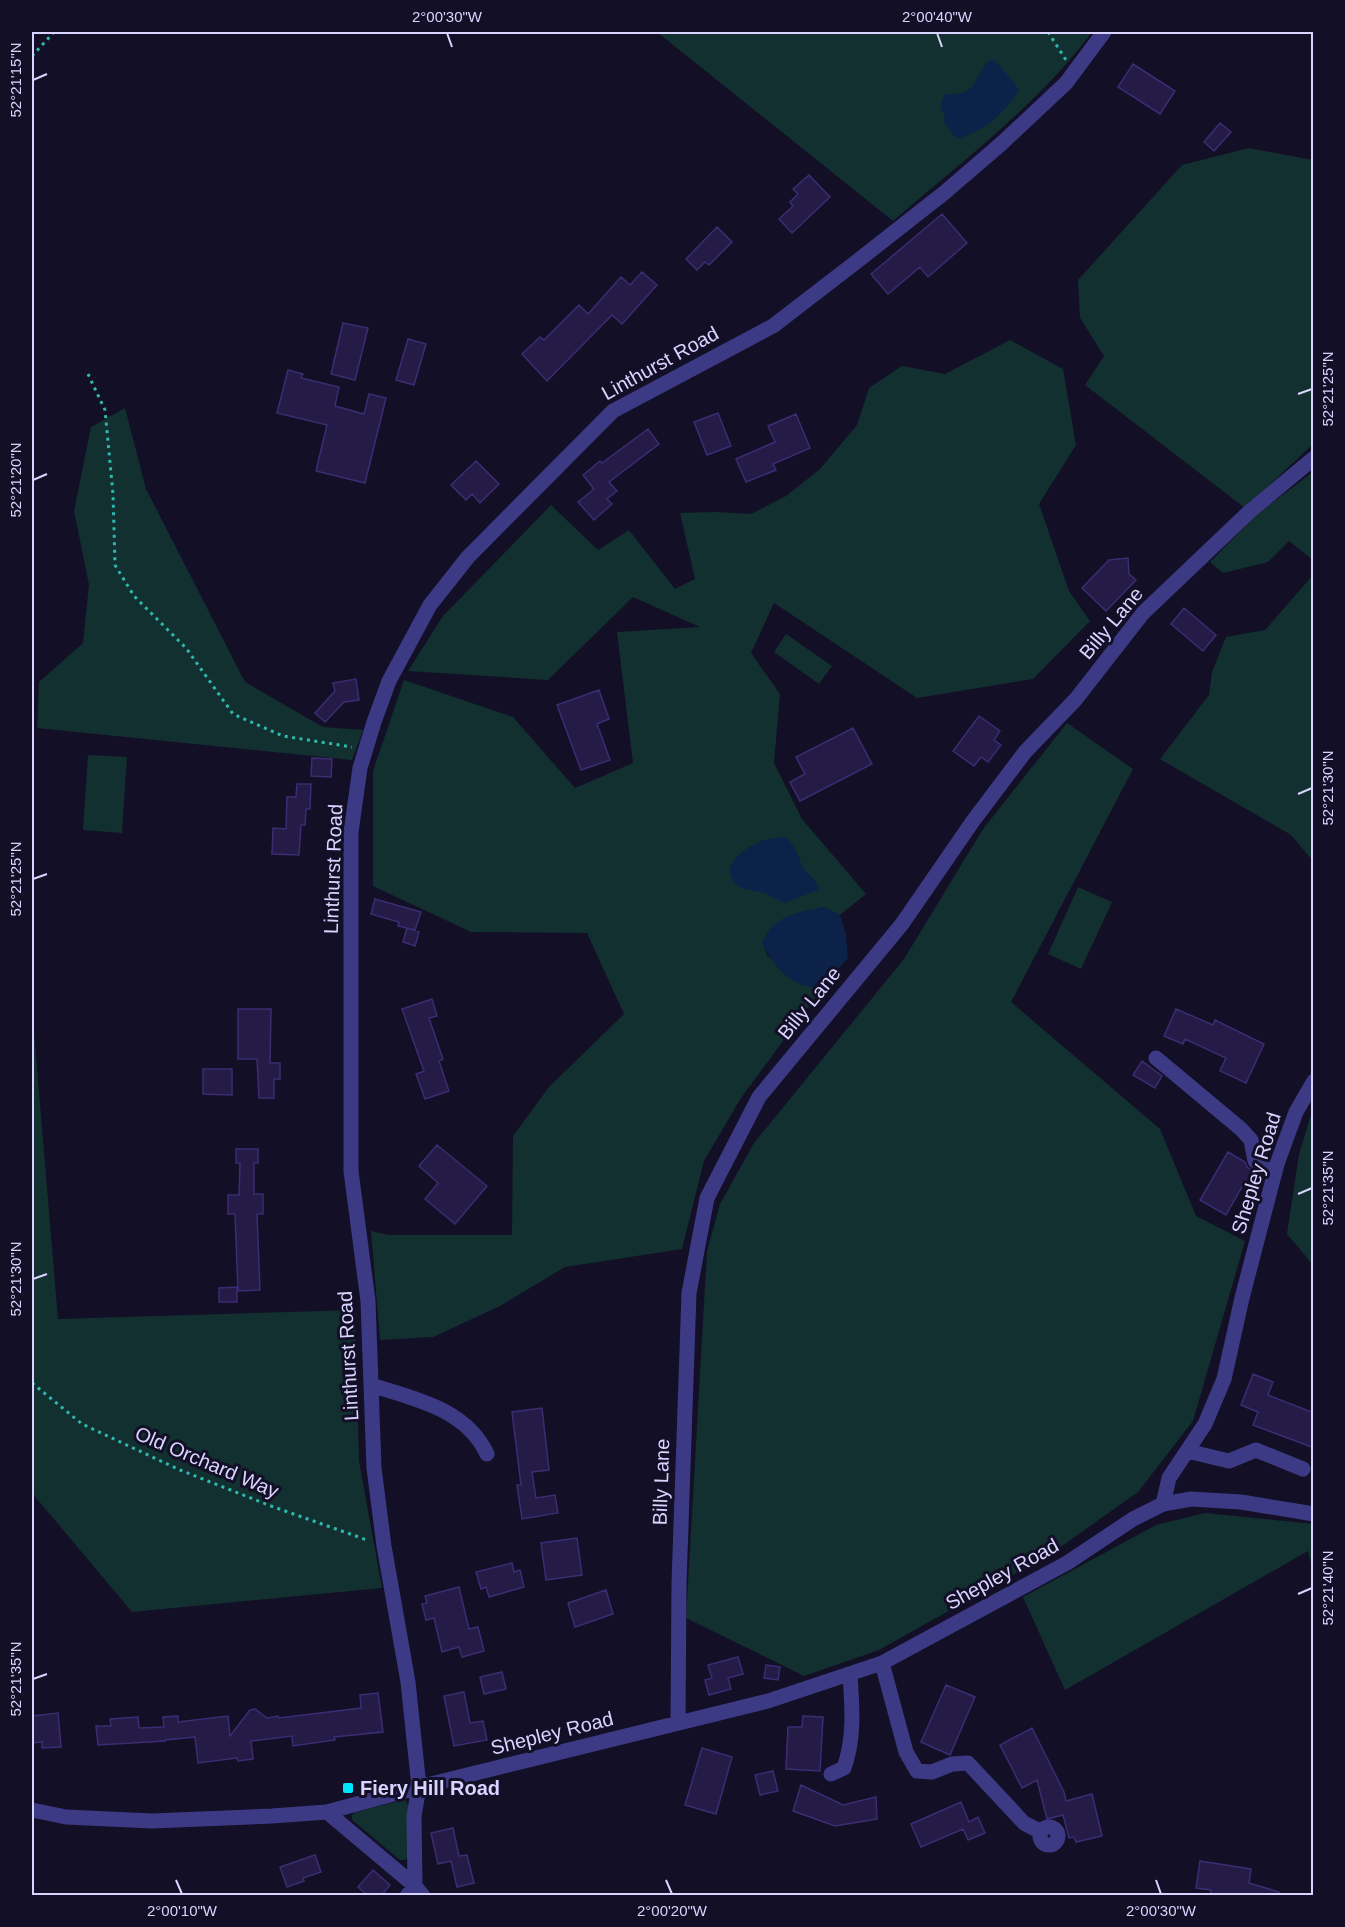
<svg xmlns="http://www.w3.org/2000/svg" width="1345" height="1927" font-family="Helvetica,sans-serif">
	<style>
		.green { fill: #12302f }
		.water { fill: #0c2248 }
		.building { fill: #241b47; stroke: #3b2d73; stroke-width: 1.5 }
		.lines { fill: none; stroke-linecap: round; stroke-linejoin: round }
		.path { stroke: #2fb8b0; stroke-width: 3; stroke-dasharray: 3 4.5; stroke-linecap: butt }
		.minor { stroke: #3d3a85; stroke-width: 15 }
		.ticks { fill: none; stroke: #d9d4ff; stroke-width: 2 }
		.poi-dot { fill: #00e5ff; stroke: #130f26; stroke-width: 2 }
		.labels { text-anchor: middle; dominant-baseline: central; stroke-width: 6; stroke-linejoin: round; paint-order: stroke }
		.street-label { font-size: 20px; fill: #d9d4ff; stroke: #130f26 }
		.poi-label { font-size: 20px; font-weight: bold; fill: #d9d4ff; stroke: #130f26; text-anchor: start }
		.neatline { fill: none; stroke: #d9d4ff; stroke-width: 2 }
		.ticks-label { font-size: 15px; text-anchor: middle; fill: #d9d4ff }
	</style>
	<rect width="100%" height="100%" fill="#130f26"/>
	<path class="green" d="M657 32H1092C1039 104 960 163 893 221Z
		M1249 148 1313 160V444L1245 508 1085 385 1104 356 1080 318 1078 280 1182 165Z
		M1010 340 1063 369 1076 445 1039 504 1069 591 1090 621 1033 679 917 698 774 603 751 653 780 694 774 763 802 819 866 894 840 915 824 907 770 929 763 942 767 955 802 985 823 987 741 1098 704 1161 682 1249 565 1267 500 1306 433 1337 380 1340 371 1231 388 1235H512L513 1136 549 1087 624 1014 587 933 471 932 373 886V771L404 680 513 717 575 788 633 763 617 632 700 627 633 597 548 680 408 671 443 616 551 505 598 550 629 530 675 589 695 579 680 513 715 512 751 514 786 496 820 469 857 425 869 388 902 366 945 374Z
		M125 408 146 489 245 682 323 727 363 730 352 760 37 728 39 682 83 643 89 585 74 511 91 427Z
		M1313 472V560L1289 541 1268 562 1223 573 1210 562 1255 516Z
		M1313 575V861L1291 835 1160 759 1209 695 1212 672 1226 637 1265 630Z
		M786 634 832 666 819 684 774 652Z
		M1067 723 1133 769 1011 1002 1160 1129 1196 1216 1245 1241 1193 1421 1138 1492 1052 1553 879 1650 804 1676 686 1618 707 1251 720 1204 754 1143 904 959 983 829Z
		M88 755 127 757 122 833 83 830Z
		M1078 887 1112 902 1081 969 1048 954Z
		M32 1008 58 1319 355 1310 359 1461 382 1588 132 1612 32 1493Z
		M1313 1108V1265L1287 1234 1299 1154Z
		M1205 1513 1313 1524V1572L1308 1551 1065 1690 1023 1597 1156 1525Z
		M403 1800 406 1801 408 1805V1857L405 1860H400L352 1820V1815L356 1812Z"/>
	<path class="water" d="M994 60 1013 81 1019 91C1003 113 986 131 959 138L953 135 944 122 945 117 940 107 944 94C978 96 971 83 988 61Z
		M787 837 796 850 803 868 818 884V890L785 903C778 900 771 896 764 893 754 890 741 891 734 882 719 864 749 845 764 840 771 838 780 838 787 837Z
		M824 907 840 915 846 935 848 958 823 987C816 987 808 987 803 985 784 979 769 959 762 942 765 938 767 933 770 929 782 915 806 910 824 907Z"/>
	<path class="building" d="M1133 64 1175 91 1160 114 1118 87Z
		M1220 123 1231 132 1214 151 1204 142Z
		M809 175 830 197 792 233 779 219 793 206 790 202 798 194 793 189Z
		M942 214 967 243 928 277 920 267 888 294 871 274Z
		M717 227 732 242 709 265 705 262 697 270 686 259Z
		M642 272 657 285 622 324 612 315 547 381 522 354 540 337 544 340 579 305 588 314 621 277 630 285Z
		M343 323 368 328 355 380 331 374Z
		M408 339 426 344 414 385 396 380Z
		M288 370 303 374 301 378 339 387 335 406 364 414 369 394 386 398 365 483 316 471 327 425 277 413Z
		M718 413 731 446 707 455 694 422Z
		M796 414 810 448 773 464 776 470 746 482 736 459 775 442 768 426Z
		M648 429 659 444 609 482 617 491 607 499 612 504 594 520 578 502 594 489 583 475 600 461 602 463Z
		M476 461 499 484 480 503 472 494 466 500 451 485Z
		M1128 558 1129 574 1136 580 1106 611 1082 588 1109 560Z
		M1184 608 1216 635 1203 651 1171 624Z
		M356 679 359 700 344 702 325 722 315 713 335 691 333 683Z
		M599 690 609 719 597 724 610 760 581 770 557 705Z
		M979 716 1000 731 994 740 1001 745 988 762 981 757 974 766 953 751Z
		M853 728 872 764 800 801 790 782 805 774 796 757Z
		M312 758 332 759 331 777 311 776Z
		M297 784H311L310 809H306L305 825H301L299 855 272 854 273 828 286 829 287 797H296Z
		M375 899 421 912 415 930 398 926 399 922 371 914Z
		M407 928 419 932 415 946 403 942Z
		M432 999 437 1016 429 1018 443 1059 439 1061 449 1091 425 1099 416 1074 424 1071 402 1009Z
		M238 1009H271L270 1063H280V1079H274V1098H259L257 1059H238Z
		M1176 1009 1213 1025 1215 1020 1264 1044 1246 1083 1220 1071 1226 1058 1185 1039 1183 1044 1164 1036Z
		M1142 1061 1162 1076 1155 1088 1133 1075Z
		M203 1069H232V1095L203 1094Z
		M437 1145 487 1186 455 1224 425 1199 438 1183 419 1166Z
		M236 1149H258V1163H254V1194H263V1214H257L260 1290 238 1291 235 1214H228V1195H239L240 1163H236Z
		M1228 1152 1245 1162 1247 1167 1256 1173 1247 1187 1243 1185 1226 1215 1200 1200Z
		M237 1287V1302H219V1288Z
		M1253 1374 1273 1382 1268 1395 1314 1413V1448L1253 1425 1258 1412 1241 1405Z
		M542 1408 549 1470 532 1472 536 1498 555 1495 558 1513 522 1519 517 1485H521L512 1412Z
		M577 1538 582 1575 546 1580 541 1543Z
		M512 1563 514 1572 520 1570 524 1587 489 1597 486 1587 481 1589 476 1572Z
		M459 1587 469 1629 478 1627 484 1651 462 1657 459 1647 442 1652 434 1618 426 1620 422 1604 427 1603 425 1596Z
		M606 1590 613 1614 575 1627 568 1603Z
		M738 1657 743 1674 728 1678 731 1689 709 1695 705 1680 712 1678 708 1665Z
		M766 1665 780 1667 778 1680 764 1678Z
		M502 1672 506 1689 484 1694 480 1677Z
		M946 1685 975 1697 950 1755 921 1742Z
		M464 1692 470 1723 483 1721 487 1740 454 1746 444 1696Z
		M378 1693 383 1732 334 1737 335 1740 293 1746 292 1736 251 1741 253 1759 238 1761 237 1758 198 1763 195 1737 165 1740V1741L98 1745 96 1726H111L110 1719 138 1717 139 1728 164 1727 163 1717 178 1716V1722L228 1716 230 1736 250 1710 255 1709 267 1718 278 1716 279 1718 361 1708 360 1695Z
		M58 1713 61 1747 42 1748V1742L32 1743V1716Z
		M803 1716 823 1717 820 1771 786 1769 788 1727H802Z
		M1032 1728 1064 1792 1066 1801 1092 1794 1102 1836 1076 1842 1074 1837 1069 1838 1063 1815 1047 1819 1037 1780 1022 1788 1000 1745Z
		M702 1748 732 1757 716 1814 685 1805Z
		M773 1771 778 1791 760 1795 755 1775Z
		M801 1785 843 1805 876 1797 877 1819 835 1826 793 1811Z
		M961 1802 969 1822 978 1817 985 1833 968 1840 963 1829 921 1847 911 1824Z
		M453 1828 459 1856 467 1855 474 1883 457 1887 451 1861 438 1864 431 1833Z
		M315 1855 321 1872 303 1878 304 1881 287 1887 280 1867Z
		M1200 1861 1251 1869 1249 1883 1279 1892V1896H1210L1211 1890 1196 1888Z
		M373 1870 390 1885 381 1896H368L358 1887Z"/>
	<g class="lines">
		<path class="path" d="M1048 32 1066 60
			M32 56 54 32
			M88 374 105 410 113 494 115 565 134 596 186 648 233 714 283 736 352 747
			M32 1383 82 1424 180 1470 271 1506 367 1540"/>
		<path class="minor" d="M1156 1058 1241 1129 1251 1140 1255 1161 1275 1173
			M371 1385C415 1399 466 1409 487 1454
			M1187 1451 1229 1461 1256 1450 1303 1469
			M1163 1504 1169 1478 1205 1424 1224 1379 1242 1298 1277 1164 1296 1112 1314 1081
			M882 1663 906 1752 917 1771 932 1772 952 1764 968 1763 1024 1823 1041 1832
			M678 1723 679 1583 689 1293 707 1198 759 1097 902 924 973 821 1025 752 1076 699 1143 613 1249 512 1314 458
			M831 1774 844 1768C855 1737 852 1706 850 1675
			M32 1810 66 1817 152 1821 272 1816 327 1812 419 1787 768 1701 882 1663 1067 1563 1133 1519 1163 1504 1191 1499 1241 1502 1314 1514
			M327 1812 415 1886 423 1896
			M1040 1836a9 9 0 1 1 18 0a9 9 0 1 1-18 0Z
			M407 1896 415 1886 414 1816 419 1787 408 1682 384 1546 374 1468 368 1301 351 1171V832L360 768 374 722 389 681 430 605 468 557 613 411 773 326 860 259 944 193 1001 144 1066 83 1104 32"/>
	</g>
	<path class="ticks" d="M447 33 452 47M937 33 942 47M33 80 47 74M1298 394 1312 389M33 480 47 474M1298 794 1312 788M33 879 47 874M1298 1194 1312 1188M33 1279 47 1274M1298 1594 1312 1588M33 1679 47 1674M176 1880 182 1894M666 1880 672 1894M1156 1880 1161 1894"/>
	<rect class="poi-dot" x="342" y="1782" width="12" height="12" rx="3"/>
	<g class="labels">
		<g class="street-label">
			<text transform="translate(660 363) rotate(-29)">Linthurst Road</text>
			<text transform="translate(1111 623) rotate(-50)">Billy Lane</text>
			<text transform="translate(333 869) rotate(-88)">Linthurst Road</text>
			<text transform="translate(809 1003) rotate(-51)">Billy Lane</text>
			<text transform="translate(1256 1173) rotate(-73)">Shepley Road</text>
			<text transform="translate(348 1356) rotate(-93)">Linthurst Road</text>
			<text transform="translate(207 1462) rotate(23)">Old Orchard Way</text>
			<text transform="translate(661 1482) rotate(-88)">Billy Lane</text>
			<text transform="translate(1002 1574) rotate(-29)">Shepley Road</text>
			<text transform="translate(552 1733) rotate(-14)">Shepley Road</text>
		</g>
		<g class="poi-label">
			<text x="360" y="1788">Fiery Hill Road</text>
		</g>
	</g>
	<rect width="1345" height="1927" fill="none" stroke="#130f26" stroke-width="66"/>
	<rect x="33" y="33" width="1279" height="1861" class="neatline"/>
	<g class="ticks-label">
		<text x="447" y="22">2°00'30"W</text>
		<text x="937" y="22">2°00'40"W</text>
		<text transform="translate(16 80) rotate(-90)" y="5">52°21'15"N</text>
		<text transform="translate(1328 389) rotate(-90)" y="5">52°21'25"N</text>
		<text transform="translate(16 480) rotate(-90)" y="5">52°21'20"N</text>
		<text transform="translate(1328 788) rotate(-90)" y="5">52°21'30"N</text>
		<text transform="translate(16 879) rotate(-90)" y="5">52°21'25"N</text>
		<text transform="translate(1328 1188) rotate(-90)" y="5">52°21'35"N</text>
		<text transform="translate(16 1279) rotate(-90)" y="5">52°21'30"N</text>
		<text transform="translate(1328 1588) rotate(-90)" y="5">52°21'40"N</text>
		<text transform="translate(16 1679) rotate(-90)" y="5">52°21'35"N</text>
		<text x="182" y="1916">2°00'10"W</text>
		<text x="672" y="1916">2°00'20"W</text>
		<text x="1161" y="1916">2°00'30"W</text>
	</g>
</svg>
